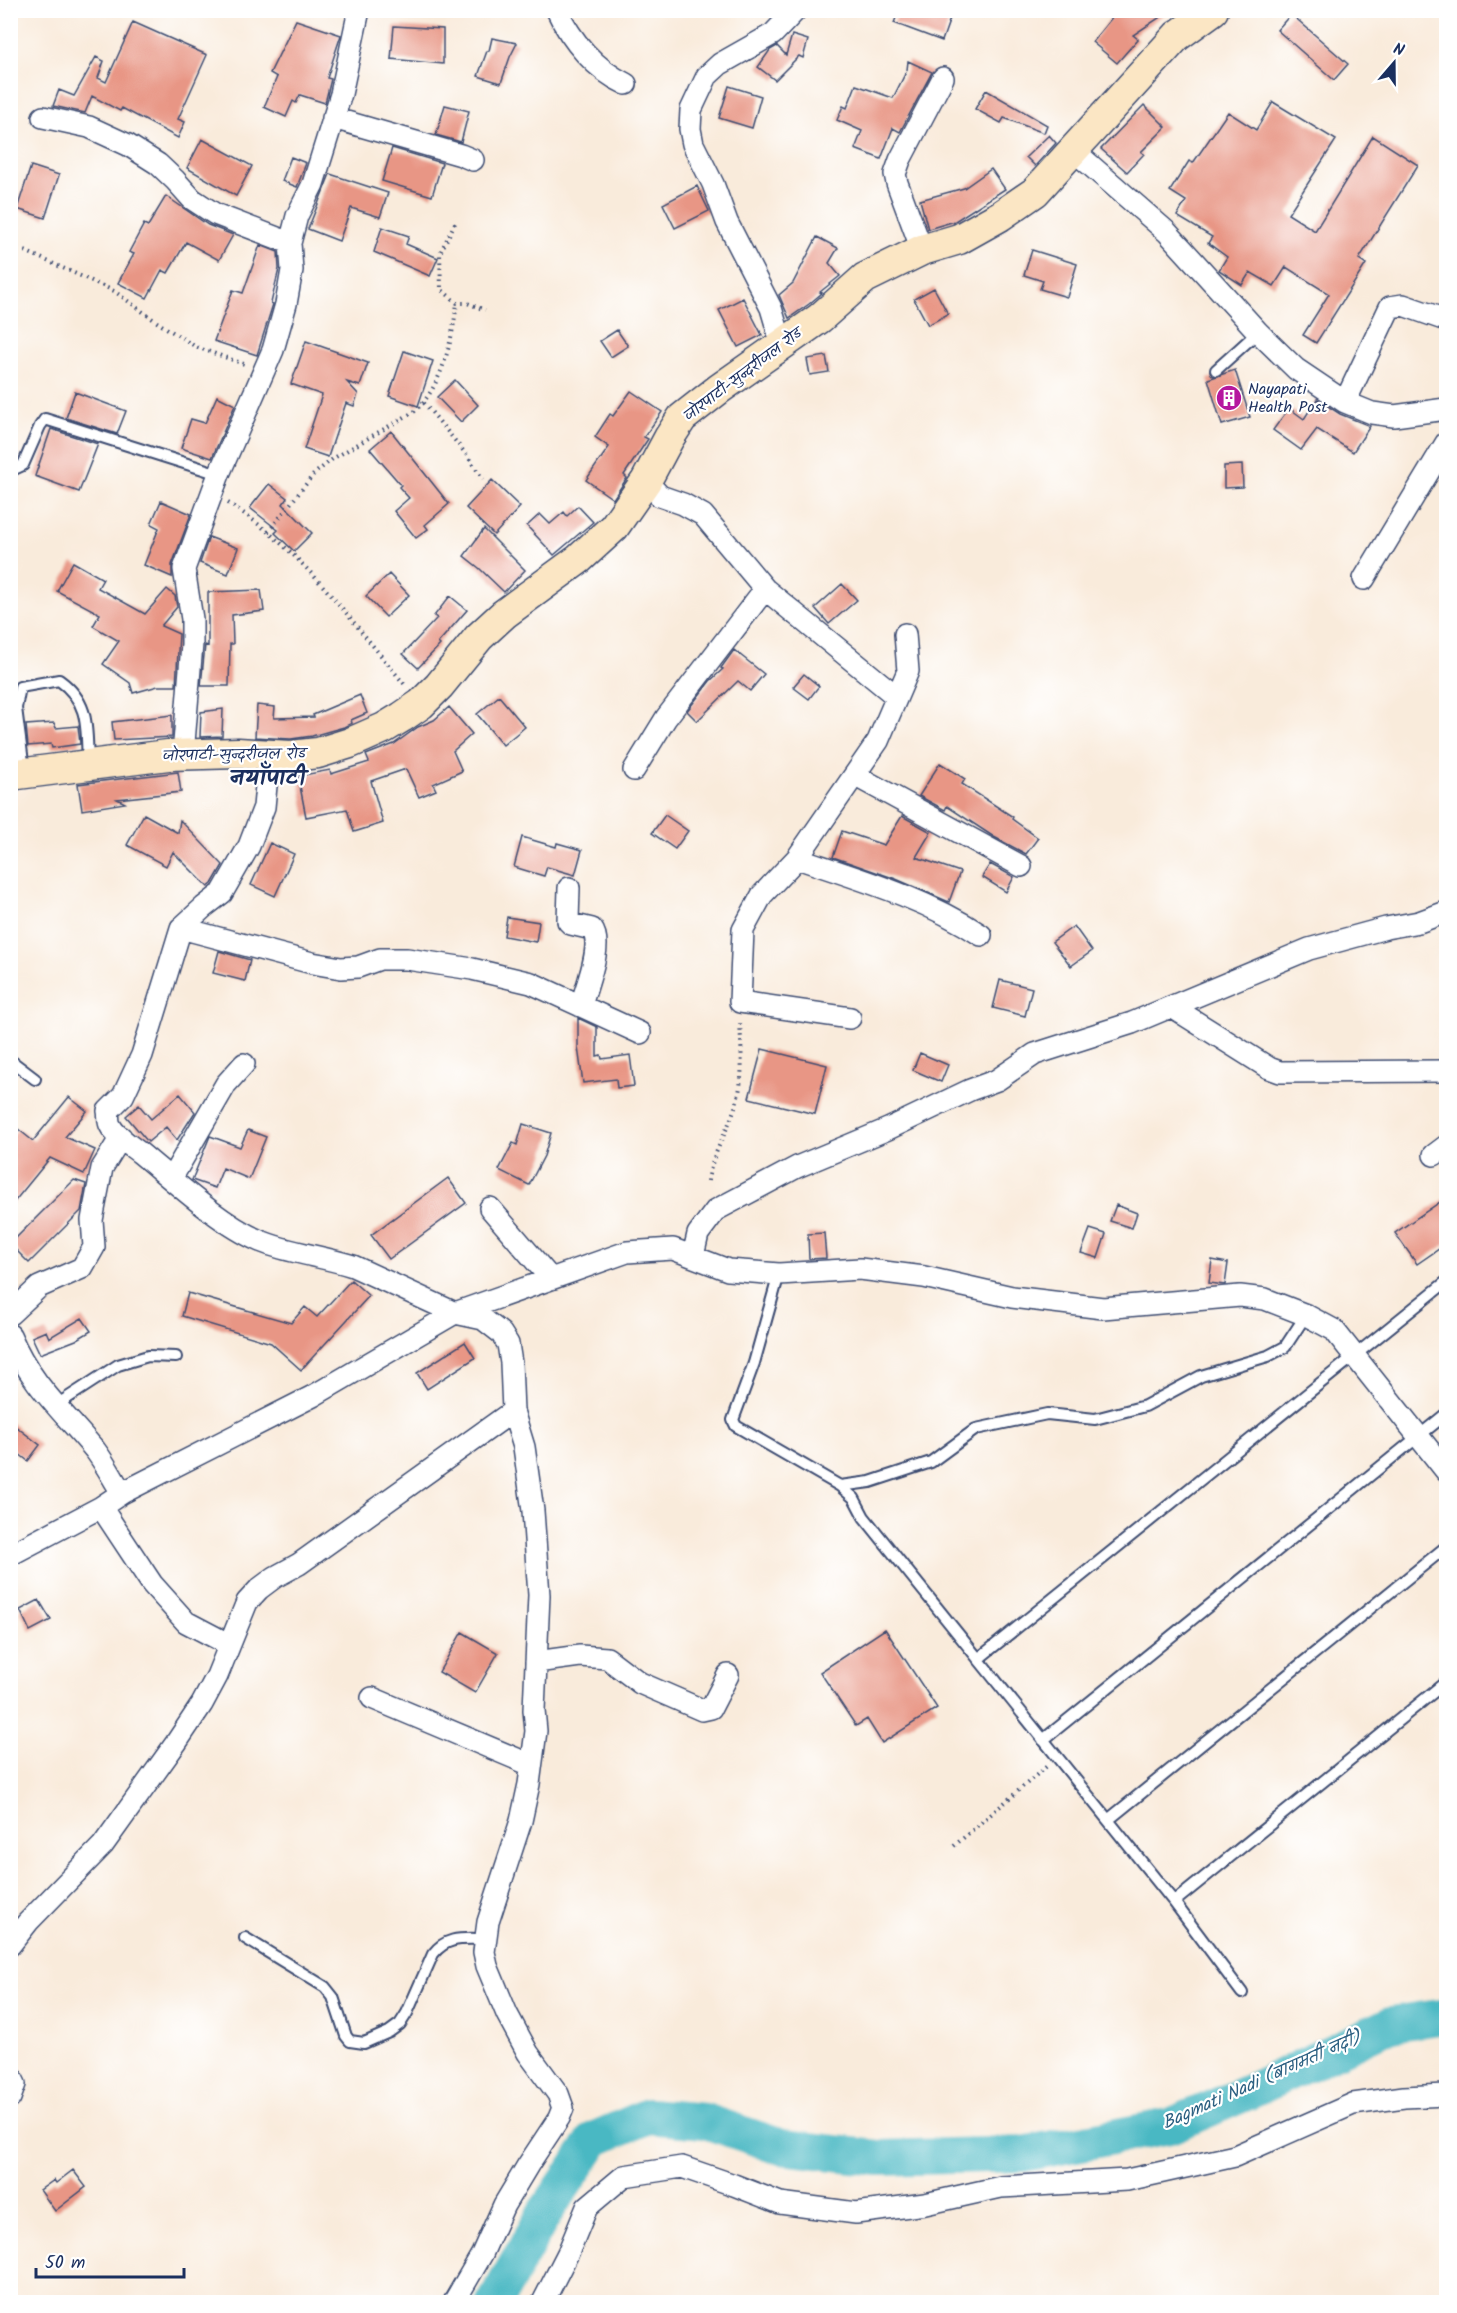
<svg xmlns="http://www.w3.org/2000/svg" width="1457" height="2313" font-family="Kalam,'Playpen Sans Deva',sans-serif">
	<style>
		.lines { fill: none; stroke-linecap: round; stroke-linejoin: round }
		.river { stroke: #4ab8c3; stroke-width: 36 }
		.building { fill: #e89685 }
		.lane-casing { stroke: #3c4b71; stroke-width: 14 }
		.street-casing { stroke: #3c4b71; stroke-width: 24 }
		.secondary-casing { stroke: #3c4b71; stroke-width: 33 }
		.path { stroke: #3c4b71; stroke-width: 4; stroke-dasharray: 1.5 4.5; stroke-linecap: butt }
		.lane { stroke: #fff; stroke-width: 10 }
		.street { stroke: #fff; stroke-width: 21 }
		.secondary { stroke: #fbe6c4; stroke-width: 30 }
		.labels { text-anchor: middle; dominant-baseline: central; stroke-width: 4.5; stroke-linejoin: round; paint-order: stroke }
		.street-label { font-size: 16px; fill: #1b2f5e; stroke: #fff }
		.poi-label { font-size: 16px; fill: #1b2f5e; stroke: #fff; text-anchor: start }
		.water-label { font-size: 18px; font-style: italic; fill: #2b5f81; stroke: #fff }
		.district-label { font-size: 22px; font-weight: bold; fill: #1b2f5e; stroke: #fff }
	</style>
	<rect width="100%" height="100%" fill="#fff"/>
	<filter id="ink" filterUnits="userSpaceOnUse"><feTurbulence type="fractalNoise" baseFrequency=".0167" numOctaves="2"/><feDisplacementMap in="SourceGraphic" scale="12" xChannelSelector="R" yChannelSelector="G"/><feConvolveMatrix kernelMatrix="1 2 1 2 8 2 1 2 1" color-interpolation-filters="sRGB"/></filter>
	<filter id="wash" filterUnits="userSpaceOnUse"><feTurbulence type="fractalNoise" baseFrequency=".008" numOctaves="4" result="noise"/><feDisplacementMap in="SourceGraphic" scale="24" xChannelSelector="R" yChannelSelector="G"/><feGaussianBlur stdDeviation="1.35" result="paint"/><feColorMatrix in="noise" values="0 0 0 0 0 0 0 0 0 0 0 0 0 0 0 0 0 1.4 0 .05"/><feComposite in="paint" operator="in"/></filter>
	<g filter="url(#wash)">
		<rect width="100%" height="100%" fill="#f9ebdb"/>
		<g class="lines">
			<path class="river" d="M495 2302 546 2211 595 2139 648 2116 705 2121 782 2147 879 2158 1023 2154 1170 2126 1251 2091 1391 2024 1446 2016"/>
		</g>
		<g id="blocks">
			<path class="building" d="M899 10H953L942 41 894 23Z
				M1118 10H1171L1133 35 1138 39 1117 63 1092 42Z
				M1291 14 1348 64 1334 80 1277 30Z
				M296 20 341 35 327 78 331 79 325 103 300 95 296 103 293 101 286 117 264 107 277 77 270 73Z
				M133 22 207 55 178 119 185 122 178 138 122 108 120 111 92 96 85 113 53 106 59 90 74 96 96 57 104 61 98 78 106 82Z
				M394 26 443 29V64L391 59Z
				M792 35 808 40 803 58 799 56 775 80 758 67 770 50 777 46 786 55Z
				M492 38 517 43 510 57 501 83 478 76 487 51H489Z
				M908 61 932 72 900 132 893 128 881 159 855 149 862 131 837 120 843 106 847 108 856 85 893 98 907 70Z
				M729 86 761 96 752 128 719 118Z
				M986 90 1047 125 1044 133 1004 118 1001 123 975 109Z
				M1273 102 1336 140 1288 214 1315 231 1373 136 1418 165 1359 259 1366 264 1316 343 1303 335 1329 294 1286 267 1274 286 1250 272 1242 285 1219 270 1227 257 1208 243 1212 237 1177 216 1186 201 1170 191 1189 161 1193 163 1228 112 1256 130Z
				M445 105 469 111 461 142 436 135Z
				M1144 105 1166 127 1141 152 1144 154 1127 172 1101 149Z
				M1049 135 1056 143 1035 166 1026 157Z
				M202 139 252 166 236 196 187 168Z
				M392 148 442 163 432 196 382 181Z
				M291 157 306 163 297 187 282 181Z
				M31 166 59 175 45 218 17 209Z
				M991 169 1005 189 955 221 928 229 920 200 964 188Z
				M330 174 388 193 380 217 351 208 339 241 308 229Z
				M697 186 709 211 675 228 663 204Z
				M166 196 208 225 233 235 219 260 186 242 168 273 162 270 147 298 118 283 134 254 129 252 144 224 148 226Z
				M382 227 409 236 406 244 438 258 430 276 374 252Z
				M817 237 838 248 829 263 840 276 820 292 822 293 809 304 789 318 779 295 793 283Z
				M260 245 278 252 279 269 271 303 273 304 257 355 214 341 233 290 243 293Z
				M1032 250 1077 264 1067 297 1040 289 1043 281 1024 275Z
				M934 288 948 314 928 325 914 299Z
				M743 298 762 335 738 347 719 310Z
				M617 330 628 346 611 357 600 341Z
				M306 341 368 363 360 386 347 382 358 394 354 406 346 403 328 457 304 449 322 395 291 384Z
				M404 351 433 361 418 406 389 396Z
				M826 356 829 372 810 375 807 359Z
				M1235 370 1250 417 1222 425 1208 379Z
				M455 380 478 405 461 422 437 397Z
				M631 391 662 412 644 437 648 439 624 475 627 478 613 499 586 480 609 447 595 437 610 414 613 416Z
				M75 392 126 411 117 434 66 418Z
				M217 396 235 405 212 458 181 448 191 419 205 423Z
				M1317 399 1340 414 1370 426 1353 452 1317 429 1301 450 1273 430 1289 408 1304 419Z
				M51 429 98 444 79 492 35 476Z
				M391 431 449 504 425 525 428 529 416 538 394 511 409 498 399 487 401 485 370 449Z
				M1242 465 1243 487 1224 488V466Z
				M492 480 520 507 494 535 466 508Z
				M269 484 287 498 283 504 312 533 294 551 275 533 278 530 250 508Z
				M161 501 191 514 172 565V577L144 565 159 528 151 524Z
				M578 506 593 522 554 555 527 526 540 514 550 524 564 512 567 516Z
				M484 529 525 570 504 592 479 568 464 556Z
				M209 537 238 548 228 574 200 563Z
				M73 562 103 579 98 588 145 614 167 589 175 596 177 607 161 626 179 634 176 686H158L133 693 130 683 103 664 119 641 93 626 100 614 57 591Z
				M389 574 409 595 386 617 366 596Z
				M842 584 857 600 829 624 815 608Z
				M261 590 264 611 232 615 233 644H230L229 686H201L205 645 208 646V592Z
				M450 596 467 610 438 643 440 645 418 668 403 654 437 618 434 616Z
				M734 650 764 674 750 691 738 681 697 721 687 711 710 681 723 669 721 668Z
				M804 674 819 686 809 699 793 687Z
				M360 695 367 713 351 720 352 723 344 727 312 736 291 739 255 737 257 705 275 707 274 718 314 717 313 715Z
				M499 696 525 727 503 745 477 714Z
				M449 707 472 734 453 751 462 771 433 784 436 790 419 797 406 769 371 781 383 823 354 832 347 809 306 817 298 776 330 770 331 774 369 762 366 755 394 744 418 727 434 720Z
				M223 709 222 736 200 737 201 712Z
				M172 715V737L114 740 112 722Z
				M54 723 56 728 78 726 80 744 52 748 51 744 28 746 26 725Z
				M940 763 965 779 962 784 1013 817 1012 819 1038 838 1026 854 994 837 947 806 945 810 919 796Z
				M178 772 181 792 117 799 125 803 82 810 78 784Z
				M144 814 178 833 180 820 223 865 212 884 208 887 173 852 166 866 127 845Z
				M665 815 688 831 675 849 652 833Z
				M902 816 931 832 916 857 960 872 949 902 896 879 833 857 842 831 884 845Z
				M522 837 556 847 557 843 582 850 575 875 547 867 544 876 514 867Z
				M270 843 294 854 275 896 251 885Z
				M990 864 1014 877 1006 892 982 877Z
				M507 917 539 922 536 942 504 936Z
				M1074 926 1092 951 1071 966 1052 942Z
				M219 951 250 960 245 981 213 973Z
				M1000 980 1032 988 1025 1016 993 1008Z
				M578 1018 597 1027V1056L601 1055 602 1059 630 1055 634 1086 617 1088 616 1079 583 1083 578 1047Z
				M762 1049 827 1065 815 1114 749 1098Z
				M920 1053 948 1065 941 1082 913 1070Z
				M180 1094 195 1112 177 1140 166 1127 148 1142 126 1116 139 1105 151 1119Z
				M69 1097 87 1111 65 1137 95 1150 84 1174 50 1158 10 1207V1138L18 1129 33 1141Z
				M523 1124 551 1133 544 1156 529 1185 499 1170 513 1143 517 1145Z
				M248 1130 266 1137 249 1179 223 1168 215 1188 192 1180 210 1136 240 1147Z
				M448 1178 466 1203 389 1259 371 1235Z
				M74 1180 86 1184 81 1211 29 1263 10 1244Z
				M1446 1198V1244L1417 1264 1395 1233Z
				M1116 1205 1137 1213 1132 1228 1110 1221Z
				M1090 1229 1106 1234 1098 1258 1081 1253Z
				M824 1233 826 1258 809 1259 808 1234Z
				M1212 1260 1228 1263 1225 1285 1209 1283Z
				M351 1280 369 1296 301 1370 271 1343 182 1316 188 1293 291 1323 305 1307 317 1317Z
				M82 1318 91 1331 76 1340 40 1354 32 1337 46 1331 49 1338Z
				M465 1342 475 1358 427 1389 417 1373Z
				M10 1422 40 1445 28 1461 10 1447Z
				M39 1600 51 1620 30 1631 20 1610Z
				M885 1629 937 1708 882 1743 867 1719 856 1726 820 1672Z
				M462 1632 498 1653 475 1693 439 1672Z
				M73 2170 86 2187 55 2211 40 2190 54 2180 56 2183Z"/>
		</g>
	</g>
	<g filter="url(#ink)">
		<use href="#blocks" fill-opacity="0" stroke="#3c4b71" stroke-width="1.5"/>
		<g class="lines">
			<g class="lane-casing">
				<path id="lane" d="M1216 370 1258 332
					M10 471 23 465 40 426 45 419 219 474
					M24 770 16 708 20 687 59 680C91 703 86 729 88 764
					M10 1060 35 1079
					M779 1274 754 1363 733 1420 736 1426 840 1486 854 1498 864 1517 1174 1902 1242 1993
					M55 1406 118 1365 148 1356 176 1357
					M840 1486 870 1482 931 1462 976 1429 1047 1414 1095 1419 1145 1406 1201 1376 1268 1356 1285 1347 1306 1315
					M978 1659 1446 1282
					M1043 1740 1446 1414
					M1108 1820 1446 1547
					M1174 1902 1446 1682
					M245 1938 325 1987 333 1997 346 2036 350 2041 364 2043 389 2032 400 2024 407 2013 433 1954C447 1936 463 1939 484 1939"/>
			</g>
			<g class="street-casing">
				<path id="street" d="M557 10C571 41 596 70 626 84
					M43 117 89 127 128 145 158 164 175 180 192 199 215 214 290 243
					M333 118 461 155 473 160
					M1073 150 1167 232 1258 332 1296 369 1345 402 1372 413 1394 416 1446 409
					M922 250 897 183 895 174 900 160 943 78
					M782 345 771 308 727 222 713 184 693 144 690 129 691 110 707 76 720 64 773 34 796 10
					M1345 402 1390 307 1403 305 1446 320
					M646 481 660 496 683 504 703 515 765 589 897 697
					M1364 579 1446 443
					M269 754 264 807 249 846 222 893 204 907 181 928 142 1055 123 1096 108 1111C109 1115 108 1122 110 1125 115 1136 131 1146 140 1153 174 1181 220 1224 260 1241 290 1253 322 1256 353 1266L455 1313 483 1319 501 1333 508 1344 511 1363 513 1411 524 1447 533 1511 539 1595 534 1710 536 1731 529 1784 521 1821 488 1922 484 1952 487 1966 507 2014 528 2053 558 2094 563 2108 559 2118 528 2165 504 2205 482 2254 454 2302
					M183 755 192 644V619L184 569 219 474 273 350 286 304 292 270 290 243 297 216 313 184 341 94 359 10
					M634 770 666 718 765 589
					M856 776 1021 866
					M797 858C859 879 925 898 981 935
					M569 888 568 921 571 924 592 929C604 945 586 986 581 1006
					M181 928 312 963 341 968 358 967 380 959H407L472 969 531 983 640 1033
					M1172 1007 1269 1068 1280 1072 1446 1071
					M850 1018 740 1002 743 930 762 895 797 858 878 741 908 671 905 634
					M1434 1155 1446 1146
					M171 1179 226 1084 244 1064
					M490 1208 551 1279
					M693 1256 698 1234 716 1210 797 1167 888 1129 970 1090 997 1080 1035 1054 1132 1023 1309 949 1386 928 1419 922 1446 912
					M10 1314 39 1287 82 1268 94 1247 92 1220 102 1168 121 1137
					M10 1335C31 1385 62 1410 95 1450 105 1463 113 1479 122 1493
					M101 1507 152 1584 186 1622 228 1644
					M10 1555 101 1507 122 1493 313 1396 455 1313 627 1252 673 1249 728 1270 779 1274 860 1269 924 1277 1012 1297 1103 1308 1240 1296 1265 1299 1306 1315 1334 1330 1446 1471
					M536 1662 580 1656 607 1658 640 1683 702 1710 711 1708 728 1675
					M372 1698 531 1765
					M10 1945 28 1922 103 1845 176 1743 202 1704 217 1676 247 1602 259 1589 275 1577 299 1564 513 1411
					M10 2074 15 2084 10 2098
					M543 2302 568 2253 587 2207 624 2176 682 2167 734 2185 780 2203 856 2213 925 2204 1001 2187 1127 2180 1235 2156 1353 2104 1404 2097 1446 2095"/>
			</g>
			<g class="secondary-casing">
				<path id="secondary" d="M10 775 168 755 238 753 291 756 318 753 350 743 384 728 402 717 421 704 439 686 479 637 504 614 579 559 614 527 646 481 669 438 682 418 719 389 820 318 865 278 922 250 959 239 1000 216 1035 192 1177 36 1213 10"/>
			</g>
			<path class="path" d="M455 223 440 253 441 289 457 303H467L485 310
				M25 251 114 291 157 322 196 347 247 365
				M424 403 466 454 483 479
				M228 503C301 548 351 621 406 686
				M268 532 314 474 334 458 415 411C443 385 452 340 457 303
				M708 1181C712 1154 727 1133 735 1107 745 1079 741 1050 740 1020
				M954 1846 1047 1766"/>
			<use href="#lane" class="lane"/>
			<use href="#street" class="street"/>
			<use href="#secondary" class="secondary"/>
		</g>
	</g>
	<defs>
		<g id="building-disc" transform="scale(1.35)"><circle r="9.5" fill="#b5179e" stroke="#fff"/><path d="M-4-6H4V6H1V3H-1V6H-4ZM-2.5-4.3h1.7v1.8h-1.7ZM.8-4.3h1.7v1.8H.8ZM-2.5-1h1.7V.8h-1.7ZM.8-1h1.7V.8H.8Z" fill="#fff"/></g>
	</defs>
	<g fill-rule="evenodd">
		<use href="#building-disc" x="1229" y="398"/>
	</g>
	<g class="labels">
		<g class="street-label">
			<text transform="translate(743 375) rotate(-37)">जोरपाटी-सुन्दरीजल रोड</text>
			<text transform="translate(234 755) rotate(-1)">जोरपाटी-सुन्दरीजल रोड</text>
		</g>
		<g class="poi-label">
			<text x="1248" y="389">Nayapati<tspan x="1248" dy="18">Health Post</tspan></text>
		</g>
		<g class="water-label">
			<text transform="translate(1262 2081) rotate(-24)">Bagmati Nadi (बागमती नदी)</text>
		</g>
		<g class="district-label">
			<text x="267" y="779">नयाँपाटी</text>
		</g>
	</g>
	<rect width="1457" height="2313" fill="none" stroke="#fff" stroke-width="36"/>
	<g transform="translate(1394 63) rotate(20)" stroke="#ffffff" stroke-width="4.5" paint-order="stroke">
	<path d="M0-4.5L10 22L0 15L-10 22Z" fill="#1b2f5e"/>
	<text y="-9" font-size="16" font-weight="bold" text-anchor="middle" fill="#1b2f5e">N</text>
	</g>
	<path d="M36 2268v9h148v-9" fill="none" stroke="#1b2f5e" stroke-width="3"/>
	<text x="45" y="2268" font-size="18" fill="#1b2f5e" stroke="#ffffff" stroke-width="4.5" paint-order="stroke">50 m</text>
</svg>
